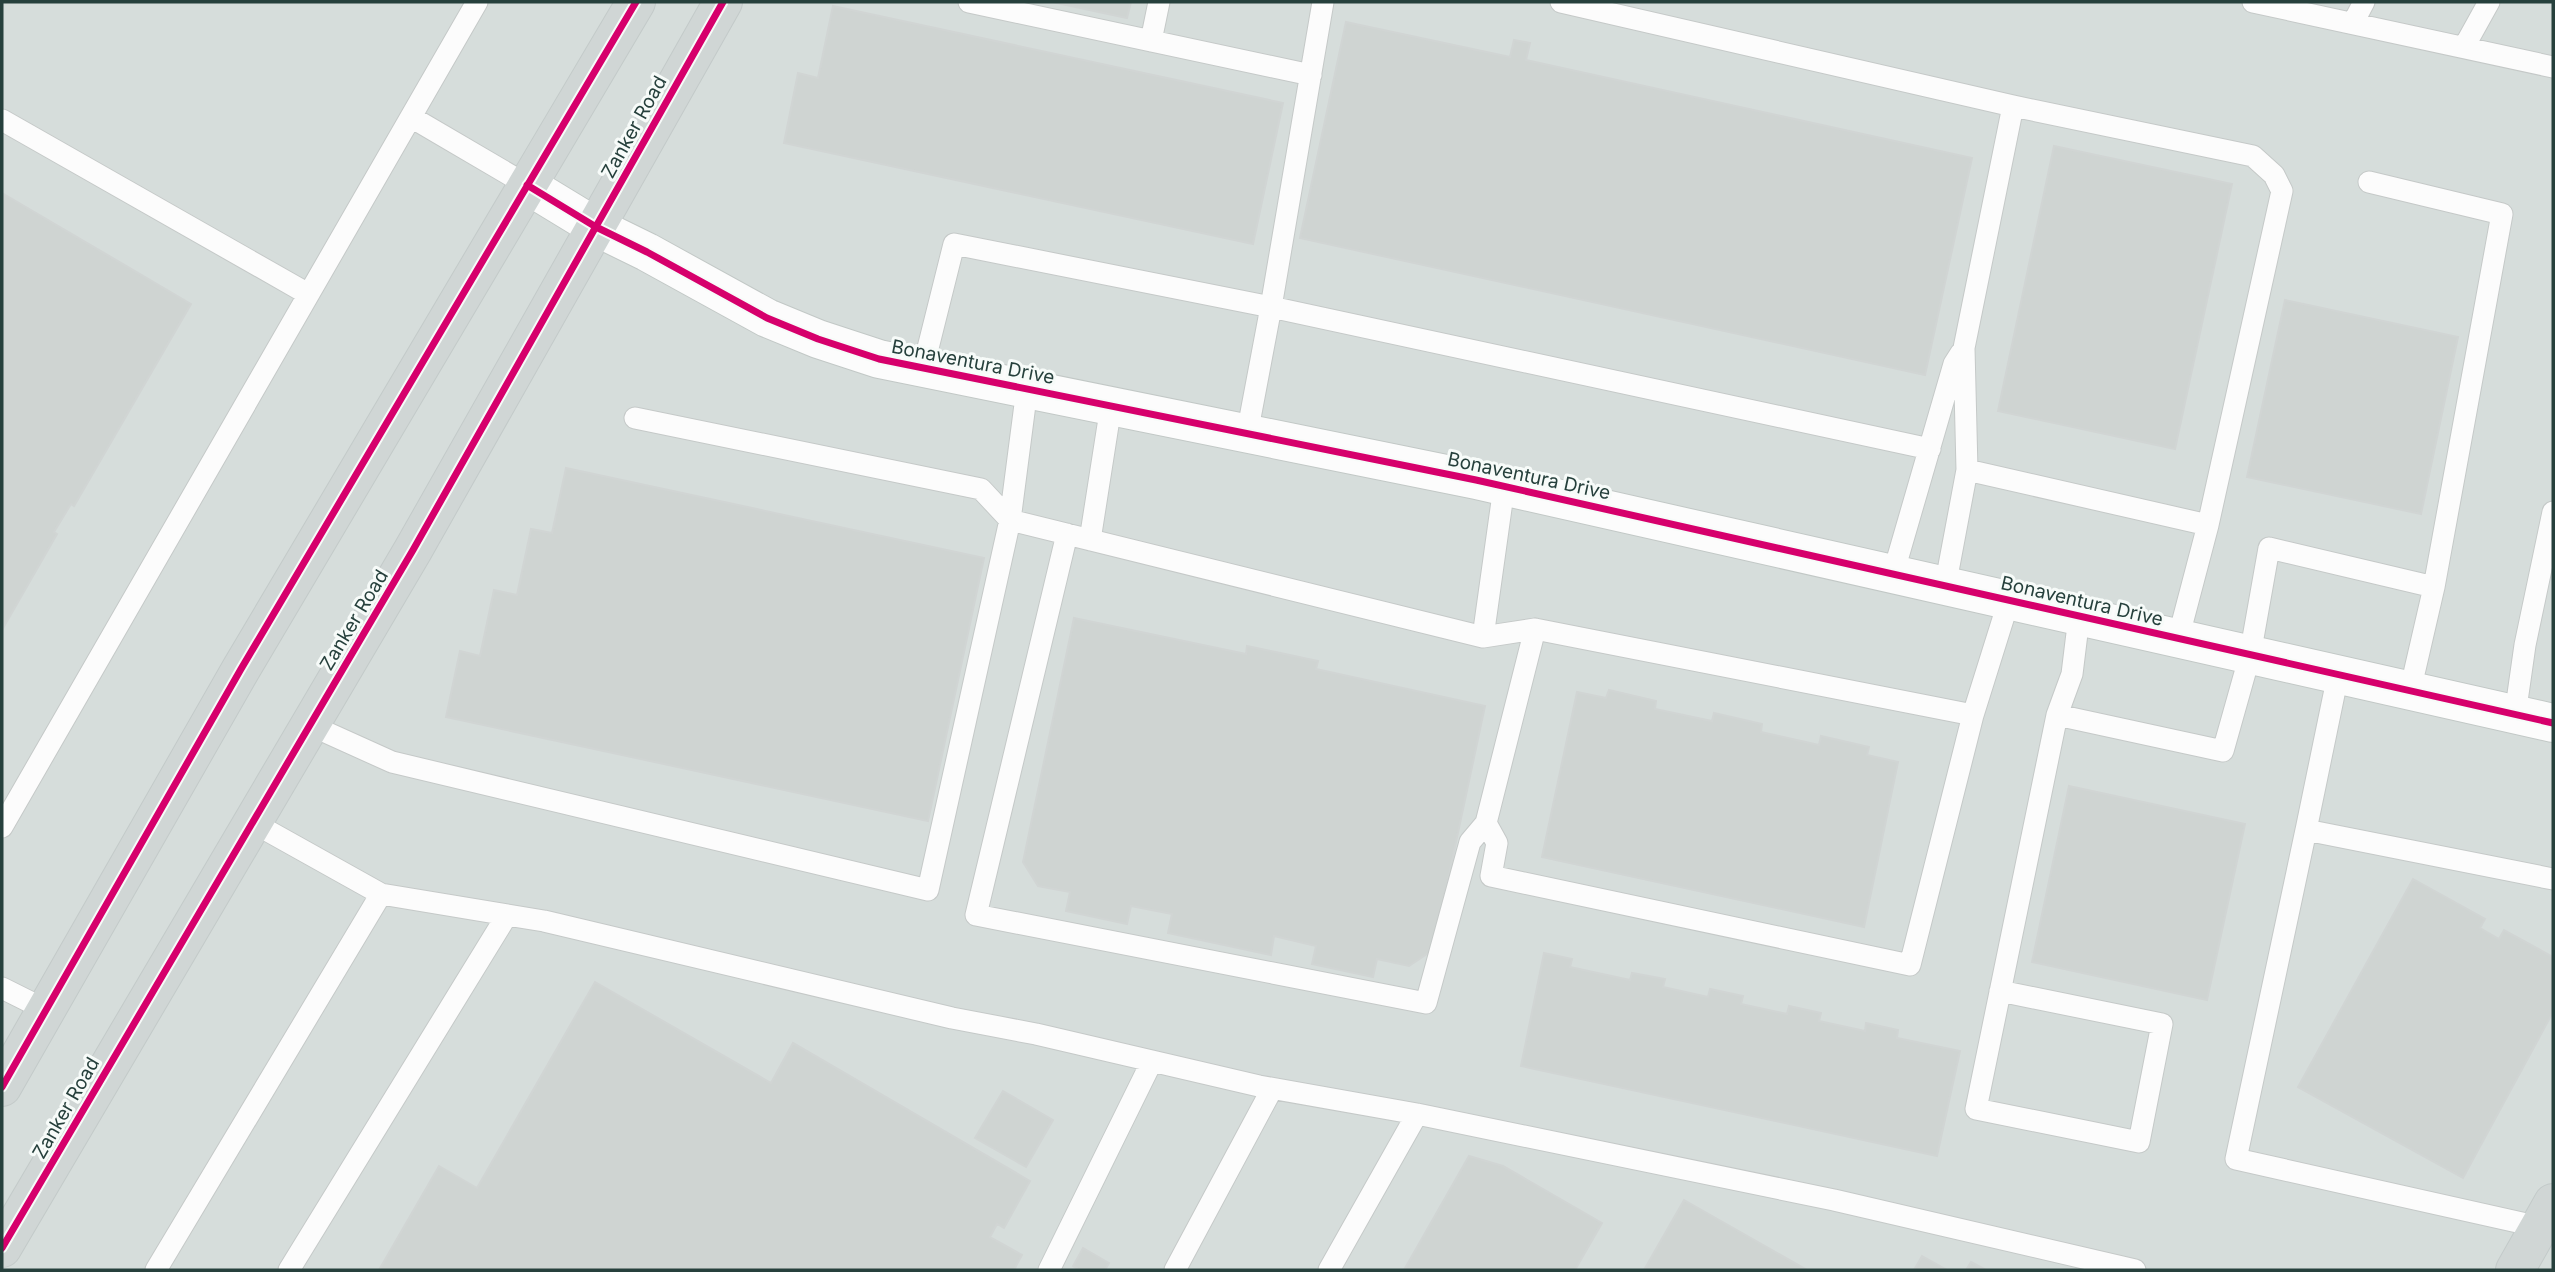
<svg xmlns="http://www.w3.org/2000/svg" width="2555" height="1272" font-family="Inter,sans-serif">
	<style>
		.built { fill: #d6dddb }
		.building { fill: #cfd4d2; stroke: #d1d5d4; stroke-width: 2 }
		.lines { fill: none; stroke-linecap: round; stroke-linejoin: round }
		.lane-casing { stroke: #c5c9c8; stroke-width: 23 }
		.secondary-casing { stroke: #c2c8c6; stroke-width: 40 }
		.primary-casing { stroke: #c3cac9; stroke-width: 40 }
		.lane { stroke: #fcfcfc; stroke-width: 21 }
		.secondary { stroke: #fcfcfc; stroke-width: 38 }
		.primary { stroke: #d0d6d5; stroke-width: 38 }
		.cycleway-casing { stroke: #f7fbf9; stroke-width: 11 }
		.cycleway { stroke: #d6006c; stroke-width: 7 }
		.labels { text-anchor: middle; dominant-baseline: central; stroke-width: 6; stroke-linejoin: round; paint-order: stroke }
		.street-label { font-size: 19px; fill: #26403c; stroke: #f7fbf9 }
	</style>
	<rect width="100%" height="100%" fill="#e8eceb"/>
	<path class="built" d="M2 2H2553V1270H2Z"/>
	<path class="building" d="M1052 2H1131L1127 18Z
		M833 6 1283 103 1253 244 784 143 798 73 818 78Z
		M1346 22 1510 57 1514 40 1530 43 1526 60 1972 158 1925 375 1300 238Z
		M2054 146 2232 184 2175 449 1998 411Z
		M2 193 191 304 74 506 71 504 54 532 57 534 2 630Z
		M2285 300 2458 337 2421 514 2247 477Z
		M566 468 984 558 928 821 446 717 460 651 480 656 494 590 517 595 531 529 552 533Z
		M1074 618 1246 654 1247 646 1318 661 1316 669 1485 706 1433 950 1409 966 1377 959 1373 977 1312 964 1316 946 1274 936 1271 955 1168 933 1172 914 1131 906 1127 924 1066 911 1070 892 1038 886 1023 862Z
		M1609 690 1656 701 1655 709 1712 721 1714 713 1762 724 1761 732 1819 745 1821 736 1869 747 1867 755 1898 762 1864 927 1542 857 1577 692 1606 698Z
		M2069 786 2245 824 2207 1000 2032 962Z
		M2413 879 2485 919 2480 928 2499 939 2504 930 2553 957V1012L2463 1178 2298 1087Z
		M1544 953 1572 959 1570 967 1630 980 1632 973 1665 979 1663 987 1708 997 1710 989 1743 996 1741 1004 1787 1014 1789 1006 1821 1013 1819 1021 1865 1031 1866 1023 1898 1030 1897 1038 1960 1051 1937 1156 1521 1066Z
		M595 982 771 1083 793 1043 1030 1181 1004 1228 997 1224 990 1237 1022 1255 1014 1270H379L439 1166 477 1188Z
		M1003 1091 1053 1120 1026 1167 975 1138Z
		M1469 1156 1503 1166 1602 1223 1575 1270H1404Z
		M1684 1200 1807 1270H1644Z
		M1083 1248 1109 1263 1105 1270H1080L1073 1266Z
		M1922 1256 1947 1270H1914Z
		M1971 1262 1986 1270H1966Z"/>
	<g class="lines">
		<g class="lane-casing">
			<path id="lane" d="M969 2 1311 75
				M1561 2 2013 106 2253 156 2274 175 2282 191 2208 525 2178 639
				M2253 2 2553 67
				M2353 23 2364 2
				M1151 41 1159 2
				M2464 47 2489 2
				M411 117 527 185
				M2 120 308 294
				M2369 182 2502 214 2434 587 2410 691
				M923 368 954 244 1271 307 1323 2
				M635 418 981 489 1010 520 1483 637 1535 629 1973 715
				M1247 434 1271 307 1930 449
				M1967 470 2208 525
				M1067 534 976 915 1426 1003 1470 842 1486 823
				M1090 540 1111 406
				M1893 574 1954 364 1961 353
				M1945 587 1967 470 1964 348 2013 106
				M1535 629 1486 823 1497 843 1491 876 1910 965 1973 715 2009 600
				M1483 637 1504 487
				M2057 715 2223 751 2250 655 2269 548 2434 587
				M2515 715 2525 645 2553 512
				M310 725 392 762 928 890 1010 520 1027 389
				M252 822 381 894 544 921 952 1018 1036 1034 1259 1086 1417 1114 1834 1200 2135 1270
				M2 827 477 2
				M2306 830 2338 675
				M2 988 46 1010
				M2000 991 2162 1024 2139 1142 1976 1109 2057 715 2072 674 2079 617
				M2540 1227 2236 1159 2306 830 2553 879
				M156 1270 381 894
				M289 1270 507 915
				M1049 1270 1152 1061
				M1175 1270 1272 1089
				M1329 1270 1417 1114"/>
		</g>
		<g class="secondary-casing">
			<path id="secondary" d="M527 185 596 227 647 252 767 318 818 339 879 359 1476 480 2553 723"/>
		</g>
		<g class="primary-casing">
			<path id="primary" d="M2 1087 241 669 636 2
				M2 1248 413 550 723 2
				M2515 1270 2553 1203"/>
		</g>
		<use href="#lane" class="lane"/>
		<use href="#secondary" class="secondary"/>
		<use href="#primary" class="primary"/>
		<g class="cycleway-casing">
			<path id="cycleway" d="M527 185 596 227 647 252 767 318 818 339 879 359 1476 480 2553 723
				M2 1087 241 669 636 2
				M2 1248 413 550 723 2"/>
		</g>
		<use href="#cycleway" class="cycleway"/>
	</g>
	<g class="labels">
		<g class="street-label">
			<text transform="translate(634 127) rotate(-61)">Zanker Road</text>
			<text transform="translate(973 362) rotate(11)">Bonaventura Drive</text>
			<text transform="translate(1529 476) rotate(12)">Bonaventura Drive</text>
			<text transform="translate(2082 601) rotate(13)">Bonaventura Drive</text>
			<text transform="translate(354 620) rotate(-59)">Zanker Road</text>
			<text transform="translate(66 1108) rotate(-60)">Zanker Road</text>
		</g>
	</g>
	<rect width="2555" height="1272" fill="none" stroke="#26403c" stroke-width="7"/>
</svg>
